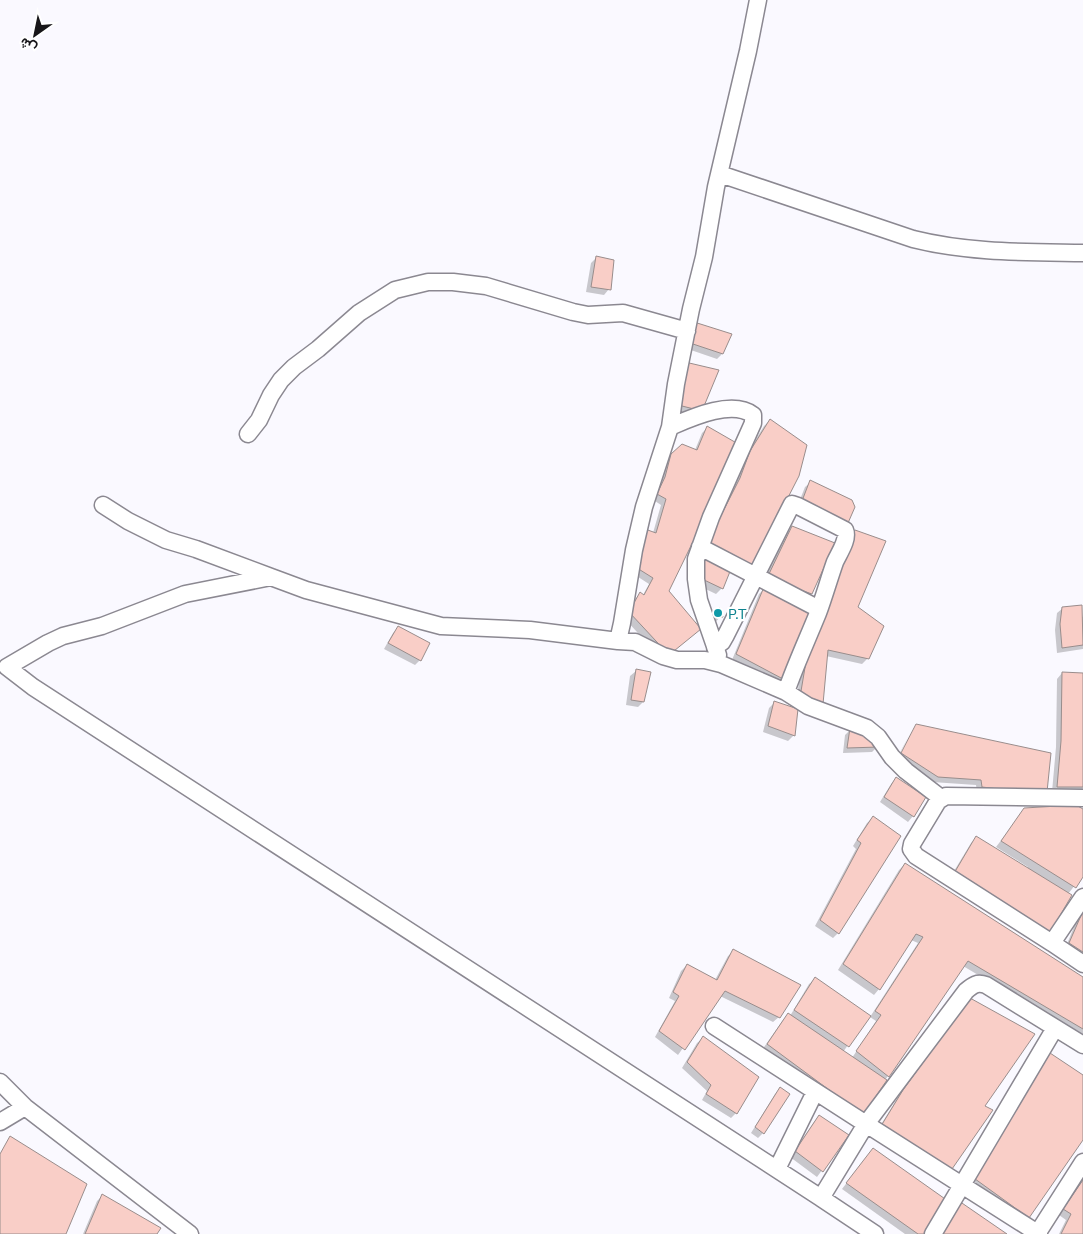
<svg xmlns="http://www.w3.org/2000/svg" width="1083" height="1234" font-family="Commissioner,Vazirmatn,sans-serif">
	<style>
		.shadow { fill: #0003 }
		.building { fill: #f9cec7; stroke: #998d8c }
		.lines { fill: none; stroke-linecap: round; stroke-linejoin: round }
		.minor-casing { stroke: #8b8891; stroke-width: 19 }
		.minor { stroke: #fff; stroke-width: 16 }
		.culture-dot { fill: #0f9aa8; stroke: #fff; stroke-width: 2 }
		.labels { text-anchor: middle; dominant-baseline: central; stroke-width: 4.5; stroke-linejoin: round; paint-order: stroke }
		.culture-label { font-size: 14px; fill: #0d838f; stroke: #fff; text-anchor: start }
	</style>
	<rect width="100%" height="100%" fill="#faf9ff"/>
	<path class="shadow" d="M596 258 609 289 604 295 586 292 591 263Z
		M689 329 722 354 717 359 685 348Z
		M680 369 696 416 673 410Z
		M770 420 806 446 702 549 735 484 745 457 764 426Z
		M707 428 667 591 663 660 624 618 635 599 640 594 643 595 649 584 632 573 653 533 661 505 652 499 666 461 682 445 695 450 702 433Z
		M811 482 851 501 797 507 805 487Z
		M793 527 811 594 806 599 762 583 787 533Z
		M706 559 730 569 722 588 716 594 695 584 700 565Z
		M764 589 782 678 777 683 732 660 759 594Z
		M856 608 868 658 862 664 826 656 796 702 805 644Z
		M1063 608 1083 617V649L1057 653 1055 630 1057 613Z
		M715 611 721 616 713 625 707 620Z
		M399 627 420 660 415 665 384 649 393 633Z
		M636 671 643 702 638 707 626 705 630 676Z
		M1062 673 1083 674V791L1052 792 1056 747 1057 679Z
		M774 703 794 735 788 741 763 732 769 708Z
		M917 725 1046 792H977L976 785 932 782 897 759 912 730 897 758 899 760 915 729H913Z
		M851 729 877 747 872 752 843 753 845 735Z
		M896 778 913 816 908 822 880 802 891 784Z
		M1025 809 1083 811V875L1068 894 948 881 971 843 976 838 1027 869 1028 867 996 847Z
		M873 818 838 933 833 938 815 926 856 849 853 846 867 823Z
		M905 864 1083 978V1037L963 966 862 1114 762 1050 783 1020 788 1015 790 1016 809 984 815 979 869 1016 843 1052 852 1058 876 1021 870 1017 918 943 911 940 879 989 874 995 838 970 899 870Z
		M1083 912V961L1065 949 1078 917Z
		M734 951 779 1017 773 1022 720 996 678 1055 655 1037 675 1001 669 998 681 971 687 965 715 980 728 956Z
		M965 1005 983 1107 951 1168 945 1174 877 1131 898 1097Z
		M703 1038 736 1113 731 1118 702 1100 707 1091 682 1068 697 1043Z
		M1050 1055 1083 1077V1137L1028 1217 966 1182 1045 1060Z
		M781 1089 763 1133 758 1138 751 1133 775 1094Z
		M819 1116 847 1136 817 1177 790 1157 814 1122Z
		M868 1155 926 1234H905L842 1189Z
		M1083 1179V1234H1059L1066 1220 1059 1215Z
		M102 1196 155 1234H83L97 1201Z"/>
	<path class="building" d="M596 256 614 260 611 290 591 287Z
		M694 322 732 334 723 354 690 343Z
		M685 362 719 370 702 411 678 405Z
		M770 419 807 445 799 476 753 566 707 543 740 478 750 451Z
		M707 426 740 445 669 591 701 629 669 655 629 612 640 592 644 595 653 578 637 568 645 529 656 533 666 499 657 494 665 477 671 454 682 444 697 450Z
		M810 480 852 500 855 507 848 523 802 501Z
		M792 526 835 543 812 594 767 578Z
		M855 530 886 541 858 607 884 626 869 659 828 650 823 704 800 697 810 638 837 563Z
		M705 558 731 569 723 589 700 578Z
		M764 587 815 613 783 679 736 654Z
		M1082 605 1083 645 1062 648 1060 624 1062 607Z
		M720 608 723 617 716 618 715 610Z
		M398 626 430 643 421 661 388 643Z
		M636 669 651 672 644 702 631 700Z
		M1062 672 1083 673V787H1057L1061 741Z
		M774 701 798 709 795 736 768 726Z
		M916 724 1051 753 1047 792H1023L982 787 981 780 938 777 901 753Z
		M850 728 860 730 879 747 847 748Z
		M896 777 926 797 914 817 884 797Z
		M1076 805 1083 809V877L1076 888 1001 841 1024 808Z
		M873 816 901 836 839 934 820 920 861 843 857 840Z
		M976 836 1072 895 1048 936 953 875Z
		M905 863 1083 977V1029L968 961 889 1077 856 1051 881 1015 875 1011 923 937 916 934 880 990 843 964Z
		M1083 911V952L1069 943Z
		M733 949 801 985 780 1018 725 991 685 1050 659 1031 679 996 673 992 687 964 717 980Z
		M815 977 871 1016 849 1047 794 1010Z
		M970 998 1035 1034 985 1106 993 1110 952 1169 881 1126 903 1090Z
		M788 1013 887 1080 863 1115 767 1044Z
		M703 1036 759 1077 737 1114 706 1094 711 1085 687 1062Z
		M1050 1053 1083 1075V1140L1029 1218 971 1176Z
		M780 1087 790 1094 764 1134 755 1127Z
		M819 1115 849 1135 823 1172 795 1151Z
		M10 1136 87 1184 66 1234H0V1154Z
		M873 1148 948 1201 928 1234H918L846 1183Z
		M1083 1180V1234H1061L1071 1214 1063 1209Z
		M102 1194 161 1228 157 1234H85Z
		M959 1201 1007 1234H940Z"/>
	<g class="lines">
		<g class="minor-casing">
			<path id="minor" d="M758 0 748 51 716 187 704 257 691 309 676 384 670 427 644 507 634 550 622 623 618 641 635 642 663 656 677 660H705L721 664 786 692 808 706 867 728 878 737 892 757 906 771 941 798
				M720 174 913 239C969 253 1026 252 1083 253
				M670 427C691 418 732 399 753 415V423L711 517 696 559V579L699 600 718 655
				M248 434 259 420 271 395 281 380 294 367 318 349 359 313 395 290 428 282H453L486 286 573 312 588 315 623 313 687 331
				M103 505 128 521 166 540 196 549 271 577
				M700 547 819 609
				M618 641 530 630 441 626 306 590 271 577 185 594 102 626 63 636 48 643 7 667 33 687 821 1198
				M715 647 722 642 726 635 792 504 798 506 845 530C849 539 839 553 835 562 829 579 824 597 818 613 807 640 795 666 786 692
				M1083 897 1052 943 1083 964
				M1052 943 916 856 911 849 912 844 938 801 946 796 1083 798
				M714 1026 866 1124 821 1198 875 1234
				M0 1082 25 1107 190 1234
				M0 1122 25 1107
				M777 1169 815 1092
				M933 1234 1055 1028
				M1037 1234 1083 1162
				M1039 1234 866 1124 966 991C973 985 977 982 986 985L1083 1045"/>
		</g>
		<use href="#minor" class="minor"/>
	</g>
	<circle class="culture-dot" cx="718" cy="613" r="5"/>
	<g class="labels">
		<g class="culture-label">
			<text x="728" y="613">P.T</text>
		</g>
	</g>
	<g transform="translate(35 35) rotate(213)" stroke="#ffffff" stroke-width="4" paint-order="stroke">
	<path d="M0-4L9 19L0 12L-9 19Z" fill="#171619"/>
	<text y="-8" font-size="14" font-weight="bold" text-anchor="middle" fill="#171619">ش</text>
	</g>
</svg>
